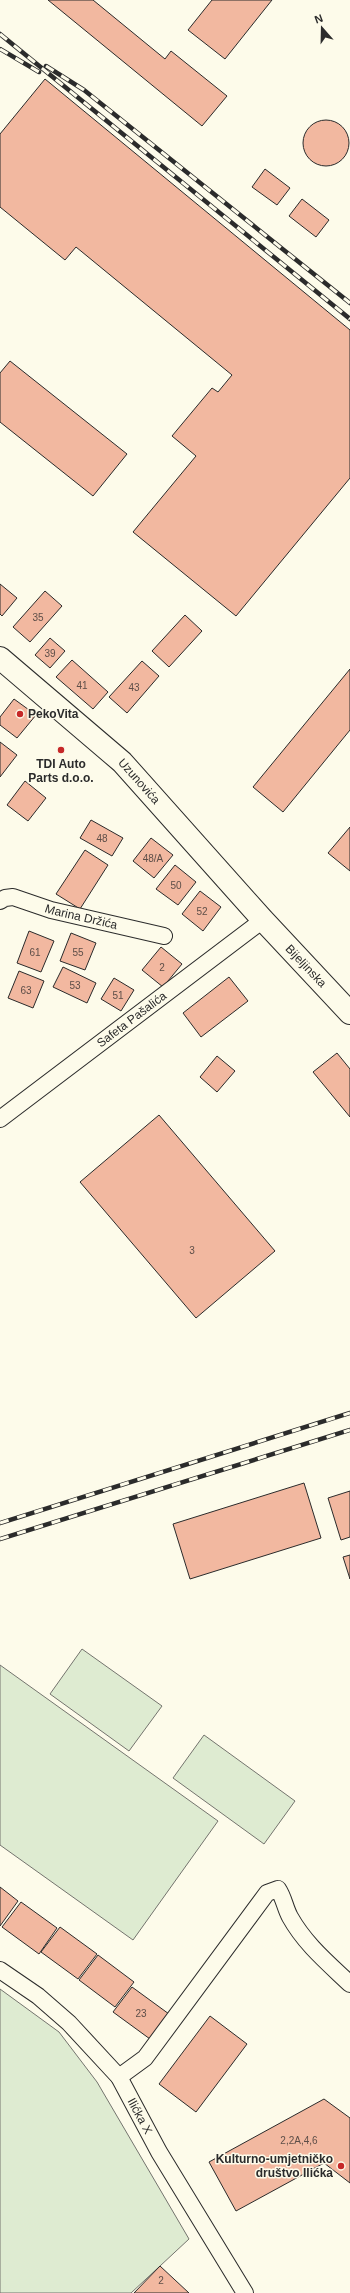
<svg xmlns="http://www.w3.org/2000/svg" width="350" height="2293" font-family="Arial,sans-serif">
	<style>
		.green { fill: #deebd1; stroke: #74746e }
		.building { fill: #f2b8a0; stroke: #2b2b2b }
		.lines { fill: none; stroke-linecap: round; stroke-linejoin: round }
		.street-casing { stroke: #2b2b2b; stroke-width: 18 }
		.secondary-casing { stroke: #2b2b2b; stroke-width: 24 }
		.street { stroke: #fdfbea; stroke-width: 16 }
		.secondary { stroke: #fdfbea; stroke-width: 22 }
		.rail-casing { stroke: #2b2b2b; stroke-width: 4.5 }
		.rail { stroke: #fdfbea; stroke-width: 3; stroke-dasharray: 9; stroke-linecap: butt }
		.poi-dot { fill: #c62828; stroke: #fdfbea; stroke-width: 1.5 }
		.labels { text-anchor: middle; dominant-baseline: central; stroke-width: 3; stroke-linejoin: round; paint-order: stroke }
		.number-label { font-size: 10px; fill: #5d4e48 }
		.poi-label { font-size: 12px; font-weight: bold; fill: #2b2b2b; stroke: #fdfbea; text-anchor: start }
		.street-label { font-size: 12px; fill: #2b2b2b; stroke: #fdfbea }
	</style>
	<rect width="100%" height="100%" fill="#fdfbea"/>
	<path class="green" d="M82 1649 162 1706 129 1751 50 1694Z
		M0 1665 218 1821 133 1940 0 1845Z
		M204 1735 295 1801 264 1844 173 1778Z
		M0 1989 59 2032 97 2082 189 2239 131 2293H0Z"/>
	<path class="building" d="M48 0H93L165 59 171 51 227 96 202 126Z
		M212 0H272L225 59 188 30Z
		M45 79 350 330V478L236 616 133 532 196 456 172 436 212 388 218 392 232 375 76 247 65 260 0 207V134Z
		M303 143a23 23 0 1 1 46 0a23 23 0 1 1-46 0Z
		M265 169 290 188 277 205 252 187Z
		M302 199 329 220 316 237 289 216Z
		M10 361 127 454 93 496 0 422V373Z
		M0 584 17 598 2 616 0 614Z
		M45 591 62 606 30 642 13 627Z
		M185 615 202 631 169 667 152 651Z
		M50 638 65 651 50 668 35 655Z
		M72 660 108 692 93 709 56 677Z
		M142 661 159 676 127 713 109 697Z
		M350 669V730L283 812 253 787Z
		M14 699 36 715 17 738 0 725V717Z
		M0 742 17 755 0 777Z
		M25 781 46 798 28 821 7 805Z
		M91 820 123 838 112 856 80 838Z
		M350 827V871L328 853Z
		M151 838 173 855 154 878 133 861Z
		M85 850 108 865 80 909 56 894Z
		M175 865 196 882 178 905 156 889Z
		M200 891 221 907 203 931 182 914Z
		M29 931 54 941 41 972 17 963Z
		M71 933 96 943 85 970 60 961Z
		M161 947 182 964 163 987 142 970Z
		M63 967 96 983 87 1003 53 987Z
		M19 971 44 981 33 1008 8 998Z
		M229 977 248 1001 201 1037 183 1013Z
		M114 978 134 990 121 1011 101 999Z
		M337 1053 350 1069V1117L313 1072Z
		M217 1056 235 1071 217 1092 200 1077Z
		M159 1115 275 1251 196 1318 80 1182Z
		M304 1483 321 1538 190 1579 173 1524Z
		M350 1491V1537L341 1540 328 1498Z
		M350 1555V1579L343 1557Z
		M0 1887 18 1901 0 1926Z
		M21 1902 57 1928 39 1954 2 1927Z
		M60 1927 97 1954 78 1979 41 1952Z
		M98 1955 134 1982 115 2007 79 1980Z
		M132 1987 169 2014 150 2039 113 2012Z
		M210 2016 247 2044 196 2112 159 2084Z
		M324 2099 350 2118V2183L324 2163 236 2211 209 2162Z
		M160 2266 189 2293H134Z"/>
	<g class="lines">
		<g class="street-casing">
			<g id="street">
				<path id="s1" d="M0 901 5 898 13 897 51 910 164 936"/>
				<path id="s2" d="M0 1119 263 920"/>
				<path id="s3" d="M0 1970 38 1996 69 2023 119 2077 159 2152 245 2293"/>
				<path d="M119 2077 145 2058 267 1893 278 1889C284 1898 285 1908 290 1917 305 1944 328 1963 350 1984"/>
			</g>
		</g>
		<g class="secondary-casing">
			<g id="secondary">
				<path id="s4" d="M0 658 122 762 263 920 350 1013"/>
			</g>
		</g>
		<use href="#street" class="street"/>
		<use href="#secondary" class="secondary"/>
		<g class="rail-casing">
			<path id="rail" d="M0 34 350 319
				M0 49 39 72
				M46 66 84 90 350 303
				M0 1523 350 1413
				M0 1539 350 1430"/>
		</g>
		<use href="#rail" class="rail"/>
	</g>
	<g class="poi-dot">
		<circle cx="20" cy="714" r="4"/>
		<circle cx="61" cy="750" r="4"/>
		<circle cx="341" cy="2166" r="4"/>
	</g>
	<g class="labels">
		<g class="number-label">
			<text x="38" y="617">35</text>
			<text x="50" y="653">39</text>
			<text x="82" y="685">41</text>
			<text x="134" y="687">43</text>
			<text x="102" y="838">48</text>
			<text x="153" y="858">48/A</text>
			<text x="176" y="885">50</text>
			<text x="202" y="911">52</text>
			<text x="35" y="952">61</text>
			<text x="78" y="952">55</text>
			<text x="162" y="967">2</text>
			<text x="75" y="985">53</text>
			<text x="26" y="990">63</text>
			<text x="118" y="995">51</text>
			<text x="192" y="1250">3</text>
			<text x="141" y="2013">23</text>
			<text x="299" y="2140">2,2A,4,6</text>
			<text x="161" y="2280">2</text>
		</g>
		<g class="poi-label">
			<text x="28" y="714">PekoVita</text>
			<text x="61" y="764" text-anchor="middle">TDI Auto<tspan x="61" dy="14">Parts d.o.o.</tspan></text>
			<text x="333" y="2159" text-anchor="end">Kulturno-umjetničko<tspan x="333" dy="14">društvo Ilićka</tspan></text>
		</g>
		<g class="street-label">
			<text stroke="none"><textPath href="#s4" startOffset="186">Uzunovića</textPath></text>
			<text stroke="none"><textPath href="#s1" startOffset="85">Marina Držića</textPath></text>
			<text stroke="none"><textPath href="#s4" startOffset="435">Bijeljinska</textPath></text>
			<text stroke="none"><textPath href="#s2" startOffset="165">Safeta Pašalića</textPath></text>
			<text stroke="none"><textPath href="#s3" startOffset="205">Ilićka X</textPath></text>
		</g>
	</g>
	<g transform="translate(322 28) rotate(340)" stroke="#fdfbea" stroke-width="3" paint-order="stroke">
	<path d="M0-3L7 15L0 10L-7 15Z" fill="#2b2b2b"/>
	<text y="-6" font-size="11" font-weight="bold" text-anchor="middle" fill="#2b2b2b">N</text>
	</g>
</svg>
